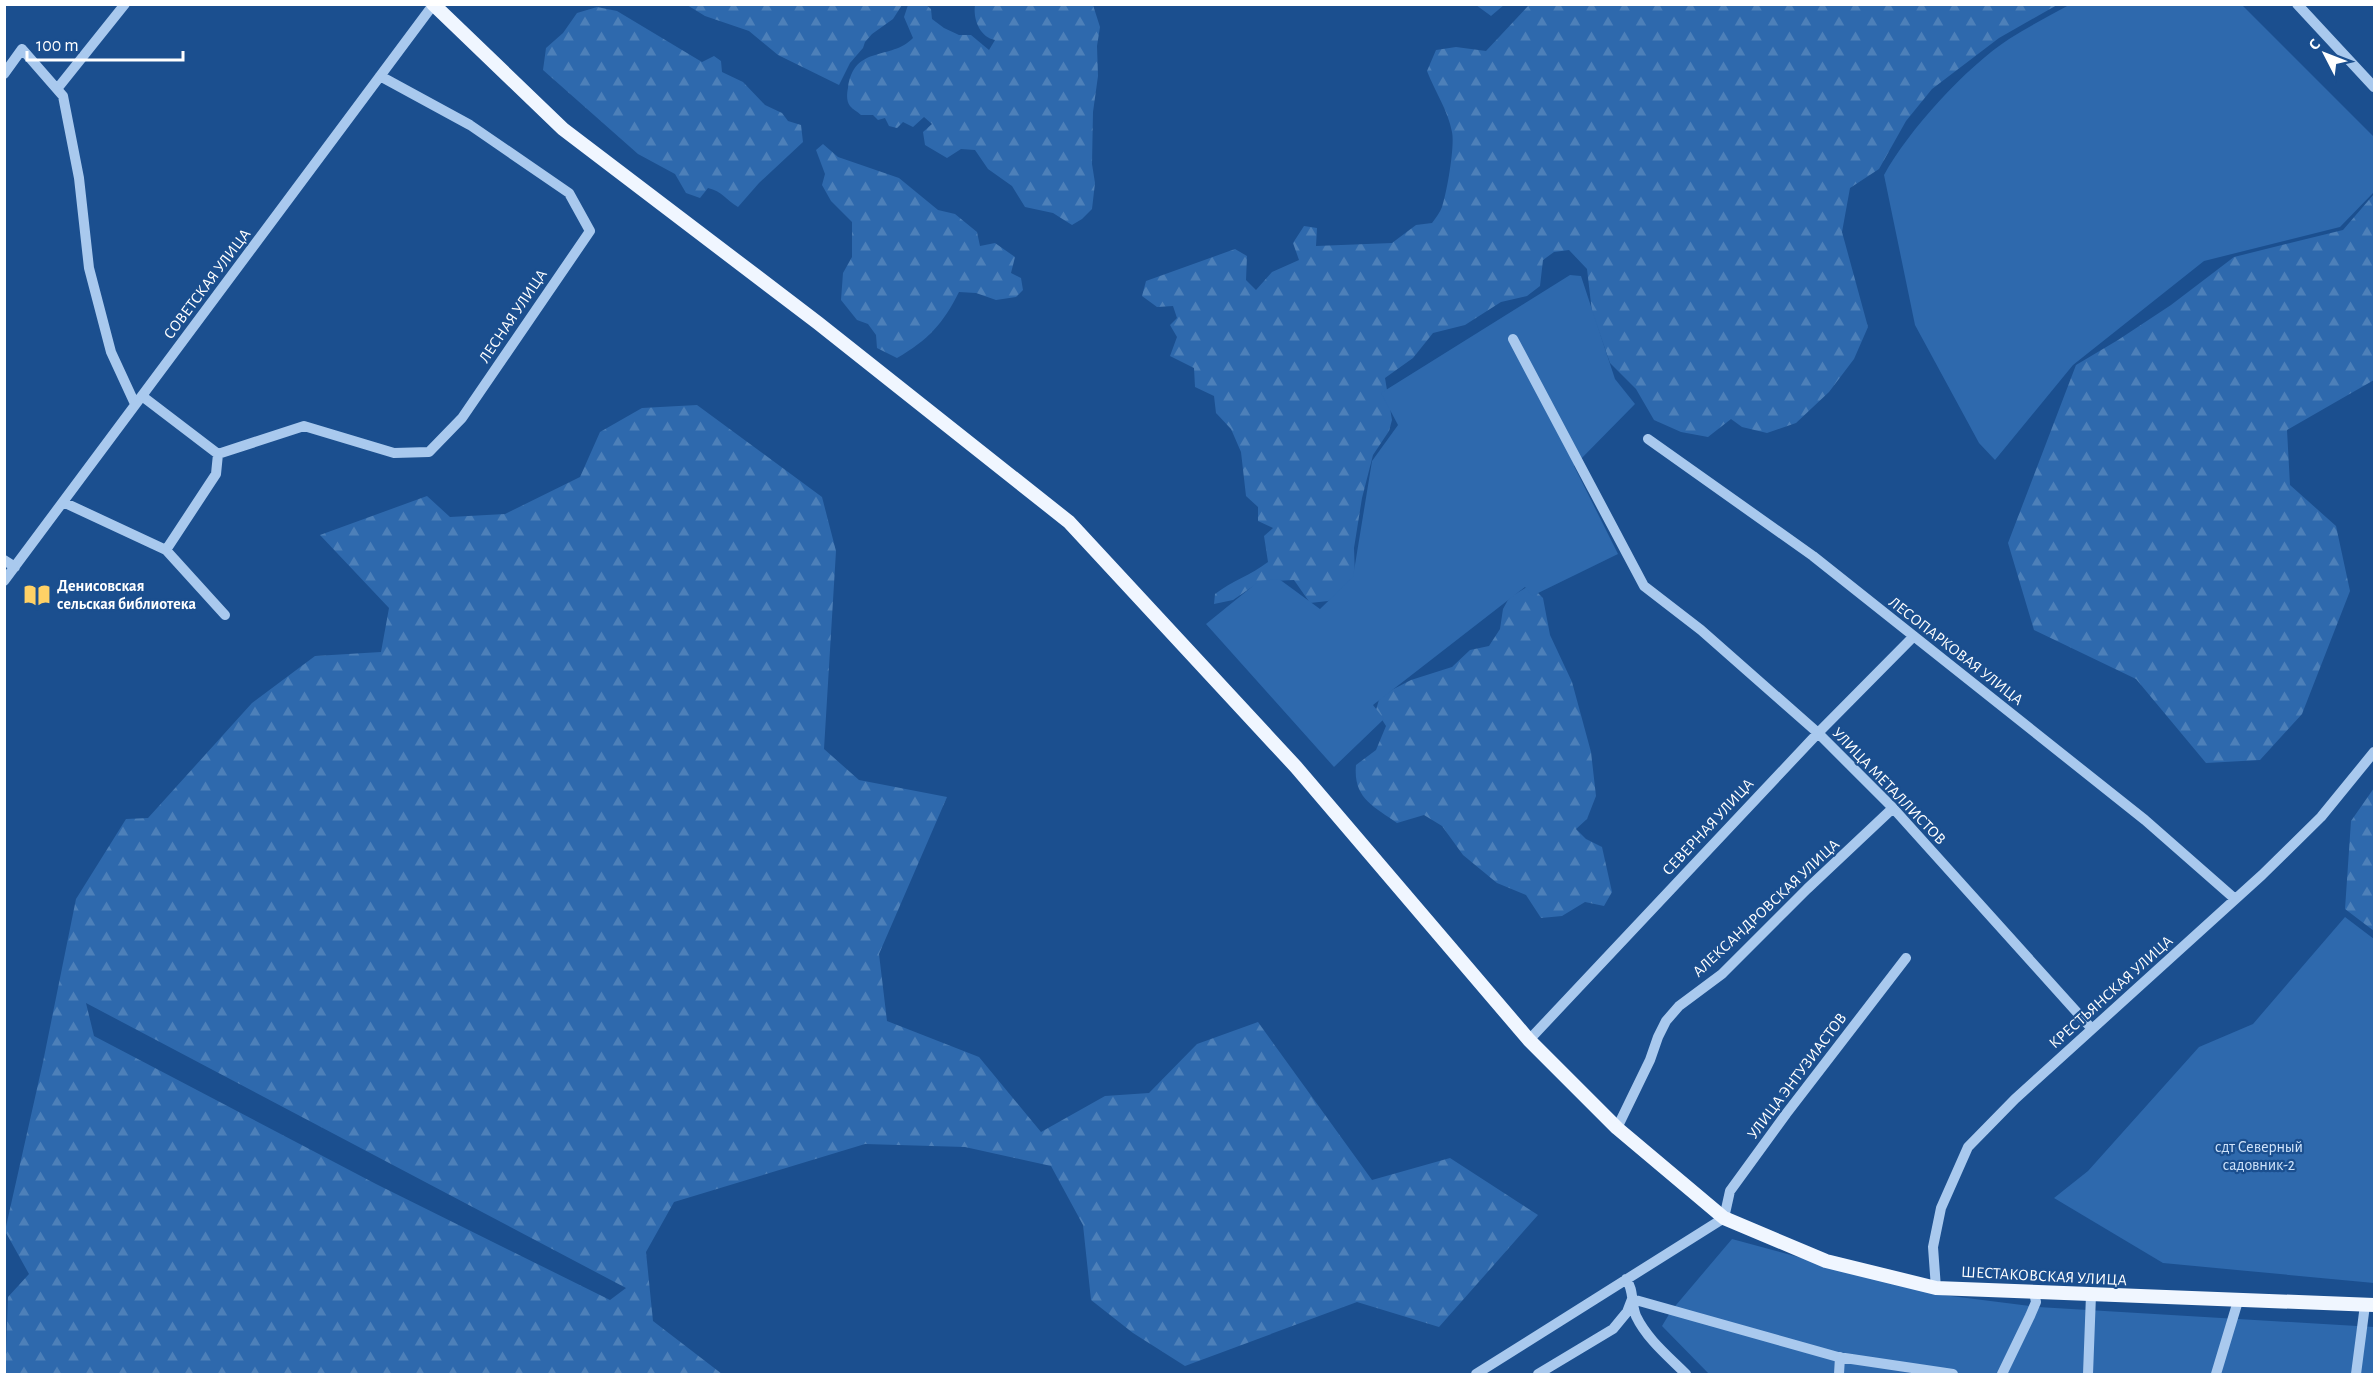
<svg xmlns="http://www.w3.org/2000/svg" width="2379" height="1379" font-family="'Alegreya Sans',sans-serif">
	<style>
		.forest { fill: url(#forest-firs); fill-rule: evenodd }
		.garden { fill: #2e69ad }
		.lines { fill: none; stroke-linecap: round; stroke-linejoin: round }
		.minor { stroke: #a9c9ee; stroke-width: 10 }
		.major { stroke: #f0f6ff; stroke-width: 14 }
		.labels { text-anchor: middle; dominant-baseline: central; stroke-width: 4.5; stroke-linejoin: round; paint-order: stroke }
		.street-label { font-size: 16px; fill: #fff; stroke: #1b4f8f }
		.poi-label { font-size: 16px; font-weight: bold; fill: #fff; stroke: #1b4f8f; text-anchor: start }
		.park-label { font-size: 16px; fill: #cfe3fa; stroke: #1b4f8f }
	</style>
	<defs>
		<pattern id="forest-firs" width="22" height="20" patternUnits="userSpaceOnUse" patternTransform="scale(1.5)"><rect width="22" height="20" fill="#2e69ad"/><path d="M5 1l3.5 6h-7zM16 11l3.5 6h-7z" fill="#4d80b9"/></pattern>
	</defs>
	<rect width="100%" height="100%" fill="#1b4f8f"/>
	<path class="forest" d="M687 5H902L893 19 872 34 865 42 863 48 850 63 839 85 778 55 749 31 705 16Z
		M908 5H926L931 9 932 19 944 28 959 35H971L989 50 995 40C979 37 973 18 975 5H1093L1100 27 1097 46 1098 76 1093 112 1092 164 1095 183 1092 209 1082 219 1072 225 1053 213 1025 207 1012 186 988 169 975 150 961 149 947 158 925 145 923 132 932 124 924 117 913 127 903 122 897 128 889 126 885 118 878 120 873 115H861C857 111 853 110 850 106 846 101 847 93 848 88 854 44 891 61 913 38L904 17Z
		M1529 5H2057L1999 38 1932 89 1906 121 1879 169 1850 188 1842 232 1868 327 1854 359 1829 392 1796 423 1767 433 1742 427 1731 419 1708 437 1681 432 1654 420 1636 389 1610 363 1592 312 1587 269 1569 250 1554 252 1543 260 1540 286 1527 296 1501 302 1465 325 1433 333 1413 358 1385 378 1392 420 1389 431 1373 455 1362 498 1354 548 1355 576 1344 595 1328 601 1310 603 1294 580 1274 581 1252 587 1233 600 1214 604 1215 594C1232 581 1251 575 1268 562L1264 536 1273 528 1258 521V507L1246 496 1241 452 1231 429 1216 413 1214 396 1195 387 1194 368 1170 356 1177 337 1170 325 1177 318 1173 306 1157 307 1142 296 1146 281 1235 249 1247 256 1246 280 1256 290 1272 272 1299 260 1293 243 1304 226 1317 228 1316 246 1392 243 1416 225 1432 223C1436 218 1440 212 1442 207 1447 192 1455 146 1452 132 1448 110 1435 92 1427 71L1436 50 1456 47 1486 51Z
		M597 7 617 11 702 62 714 56 721 61 722 72 743 82 765 105 782 113 788 121 801 125 803 142 759 183 738 207C726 200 722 191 708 188L700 198 686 193 675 174 638 154 543 70 546 48 563 33 577 13Z
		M823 144 838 157 899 178 938 210 955 214 977 232 980 246 995 243 1015 257 1011 273 1021 278 1023 290 1016 297 996 300 976 293 959 292C943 324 928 340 897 358L877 348 876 335 868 324 857 320 841 300 843 273 852 257V222L831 201 822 185 825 174 816 150Z
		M2374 194V380L2287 430 2290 485 2336 526 2350 591 2302 714 2260 760 2206 763 2136 679 2034 630 2008 543 2076 365 2118 340 2171 305 2234 257 2343 230Z
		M697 405 822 497 836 551 824 749 859 780 947 797 879 954 887 1021 979 1057 1041 1132 1105 1096 1149 1093 1197 1044 1258 1022 1372 1180 1450 1158 1538 1215 1439 1327 1357 1302 1185 1366 1133 1333 1091 1300 1083 1225 1051 1166 965 1147 865 1144 674 1202 646 1252 653 1321 722 1374H5L8 1297 29 1274 5 1231 43 1062 76 899 126 819 148 818 252 703 315 656 381 652 389 608 320 535 427 496 450 517 505 514 580 477 600 432 642 408ZM86 1003 626 1288 610 1300 376 1184 94 1036Z
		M1530 585 1543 598 1550 635 1572 682 1591 752 1596 796 1587 819 1576 829 1586 839 1602 847 1612 892 1604 906 1585 902 1562 916 1541 918 1526 895 1497 883 1463 855 1442 826 1424 815 1397 823C1373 806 1353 798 1356 765L1376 750 1386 726 1376 710 1380 696 1411 680 1452 667 1470 650 1489 646 1500 629 1503 609 1509 598Z
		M2374 788V931L2345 909 2351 821Z"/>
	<path class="garden" d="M1476 5H1504L1491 16Z
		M2069 5H2242L2374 137V192L2340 227 2204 261 2073 365 1995 460 1979 443 1915 325 1884 175C1908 131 1966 67 2009 39 2028 27 2049 16 2069 5Z
		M1570 275 1581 276 1615 379 1635 404 1574 466 1618 554 1532 596 1525 587 1373 705 1384 719 1334 767 1206 624 1259 581 1279 579 1320 609 1353 577 1372 461 1398 425 1381 393Z
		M2345 917 2374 939V1283L2163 1263 2054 1198 2088 1171 2199 1047 2253 1024Z
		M1732 1239 1935 1294 2038 1307 2374 1327V1374H1709L1662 1326 1671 1311Z"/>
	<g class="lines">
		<path class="minor" d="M2297 4 2374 87
			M4 74 22 49 63 96 79 178 89 268 111 352 135 404
			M57 89 125 4
			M1513 339 1644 586 1701 630 1818 733 1893 808 2092 1029
			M142 396 218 454 216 474 166 550
			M1648 439 1813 556 2145 820 2235 899
			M218 454 304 426 394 453 429 452 462 418 590 231 569 193 470 125 380 76
			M63 502 166 550 225 615
			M4 560 15 567
			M4 581 433 5
			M1529 1040 1818 733 1913 637
			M1617 1128 1650 1060 1658 1037 1666 1021 1679 1006 1722 974 1807 889 1893 808
			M1626 1279C1634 1289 1631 1304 1636 1316 1647 1339 1668 1356 1686 1374
			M1936 1288 1933 1247 1941 1208 1968 1147 2015 1099 2262 875 2321 817 2374 752
			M1476 1374 1724 1218 1730 1191 1786 1114 1906 958
			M1538 1374 1613 1329 1627 1312 1632 1299 1838 1357 1953 1374
			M1839 1374 1840 1357
			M2002 1374 2030 1316 2036 1302 2034 1292
			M2088 1374 2091 1295
			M2216 1374 2238 1301
			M2356 1374 2365 1305"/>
		<path class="major" d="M433 4 563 129 818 323 1069 522 1296 767 1529 1040 1617 1128 1724 1218 1826 1261 1936 1288 2374 1305"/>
	</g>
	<defs>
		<g id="library-bare" transform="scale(2.07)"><path d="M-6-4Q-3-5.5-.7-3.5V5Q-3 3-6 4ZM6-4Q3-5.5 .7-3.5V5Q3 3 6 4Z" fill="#ffd166" stroke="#1b4f8f" stroke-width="2.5" paint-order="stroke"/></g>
	</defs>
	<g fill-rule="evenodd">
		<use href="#library-bare" x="37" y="595"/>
	</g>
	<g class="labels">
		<g class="street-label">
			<text transform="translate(207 284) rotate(-53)">СОВЕТСКАЯ УЛИЦА</text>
			<text transform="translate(513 316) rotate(-56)">ЛЕСНАЯ УЛИЦА</text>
			<text transform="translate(1956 651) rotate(38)">ЛЕСОПАРКОВАЯ УЛИЦА</text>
			<text transform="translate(1889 786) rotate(46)">УЛИЦА МЕТАЛЛИСТОВ</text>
			<text transform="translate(1708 827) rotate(-47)">СЕВЕРНАЯ УЛИЦА</text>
			<text transform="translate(1766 908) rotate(-43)">АЛЕКСАНДРОВСКАЯ УЛИЦА</text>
			<text transform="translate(2111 992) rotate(-42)">КРЕСТЬЯНСКАЯ УЛИЦА</text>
			<text transform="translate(1797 1076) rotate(-53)">УЛИЦА ЭНТУЗИАСТОВ</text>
			<text transform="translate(2044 1276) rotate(3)">ШЕСТАКОВСКАЯ УЛИЦА</text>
		</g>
		<g class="poi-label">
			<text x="57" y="586">Денисовская<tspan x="57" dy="18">сельская библиотека</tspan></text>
		</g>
		<g class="park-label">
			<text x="2259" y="1147">сдт Северный<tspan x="2259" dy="18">садовник-2</tspan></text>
		</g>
	</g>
	<rect width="2379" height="1379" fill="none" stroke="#ffffff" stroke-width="12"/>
	<g transform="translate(2325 54) rotate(312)" stroke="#1b4f8f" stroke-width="4.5" paint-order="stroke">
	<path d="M0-4.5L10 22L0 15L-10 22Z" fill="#ffffff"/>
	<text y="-9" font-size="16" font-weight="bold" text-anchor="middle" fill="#ffffff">С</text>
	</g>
	<path d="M27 51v9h156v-9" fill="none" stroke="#ffffff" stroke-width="3"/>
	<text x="36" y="51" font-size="18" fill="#ffffff" stroke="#1b4f8f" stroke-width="4.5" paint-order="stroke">100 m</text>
</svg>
